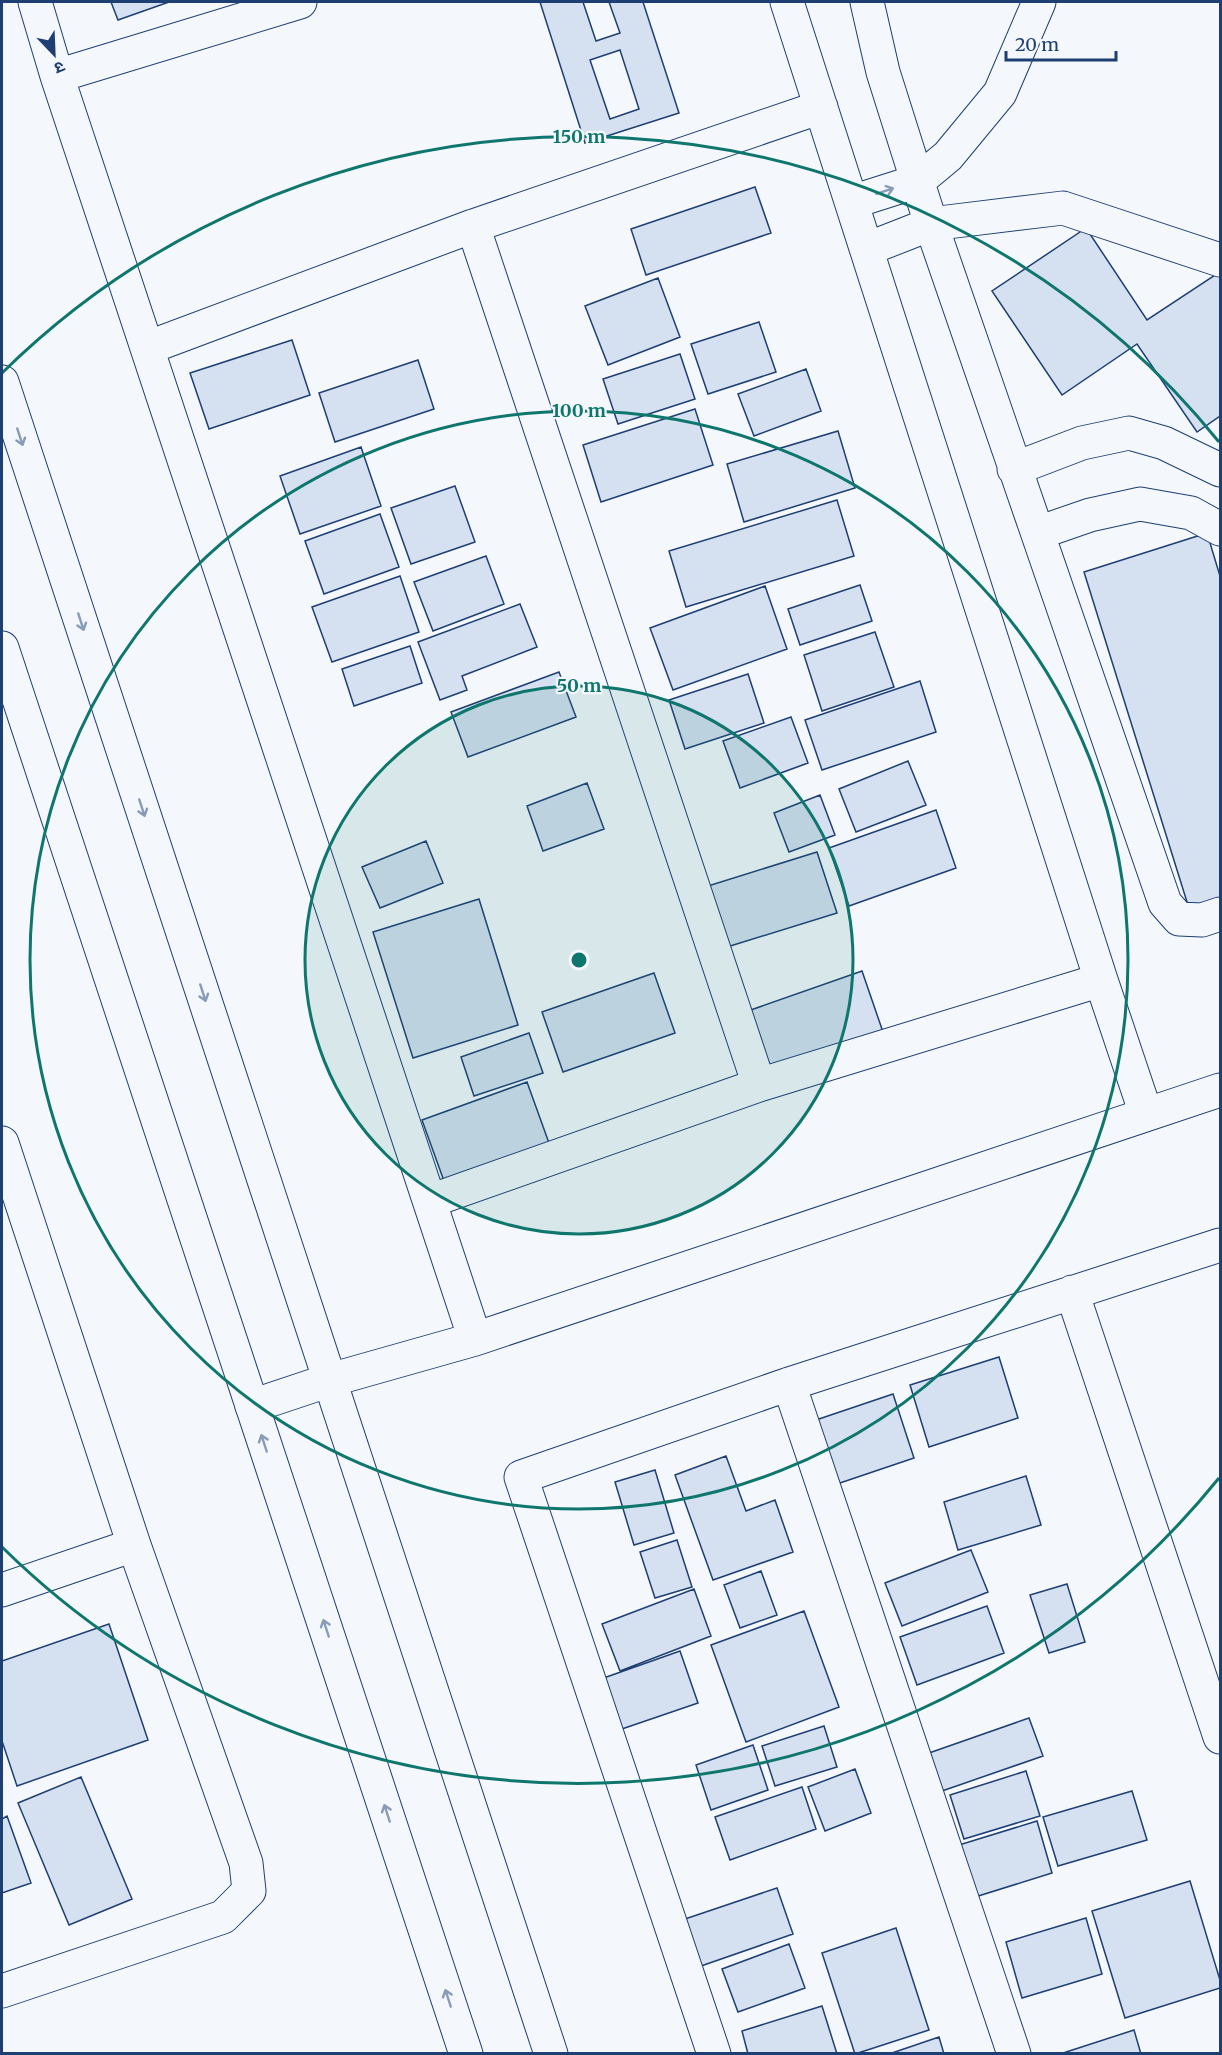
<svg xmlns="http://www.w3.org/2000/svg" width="1222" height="2055" font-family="Merriweather,'Noto Sans Devanagari',serif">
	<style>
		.building { fill: #d5e0f0; stroke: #1d3f73; stroke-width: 1.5; fill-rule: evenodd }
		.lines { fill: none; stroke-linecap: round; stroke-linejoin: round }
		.street-casing { stroke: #1d3f73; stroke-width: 35 }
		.secondary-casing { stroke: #1d3f73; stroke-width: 35 }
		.street { stroke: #f4f7fb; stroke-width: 33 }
		.secondary { stroke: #f4f7fb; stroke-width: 33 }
		.oneway { stroke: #889bb7 }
		.ring { fill: none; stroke: #0f766e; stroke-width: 3 }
		.centre { fill: #0f766e; stroke: #f4f7fb; stroke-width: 3 }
		.ring-label { font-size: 18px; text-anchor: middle; font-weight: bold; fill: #0f766e; stroke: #f4f7fb; stroke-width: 4.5; stroke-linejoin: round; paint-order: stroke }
	</style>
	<rect width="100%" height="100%" fill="#f4f7fb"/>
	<path class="building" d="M111 2H169L118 20Z
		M540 2H583L596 41 620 33 609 2H643L679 113 585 143ZM620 50 639 109 610 119 590 60Z
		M755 187 771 233 646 275 631 229Z
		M1086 228 1147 320 1218 273 1220 277V416L1197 432 1137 344 1062 395 992 291Z
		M658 278 680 337 608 365 585 306Z
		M759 322 776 372 708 394 691 344Z
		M292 340 310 395 209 429 190 373Z
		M680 354 695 399 618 424 603 379Z
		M418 360 434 409 335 442 319 393Z
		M806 369 821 411 754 436 738 394Z
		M695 409 713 465 601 502 583 445Z
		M838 431 855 488 744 522 727 464Z
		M361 447 381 506 300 534 280 476Z
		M455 486 475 542 411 564 391 508Z
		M837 500 854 556 686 607 669 551Z
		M380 514 399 567 324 594 305 541Z
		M1207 533 1220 576V909L1192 918 1084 572Z
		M486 556 504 604 433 631 414 582Z
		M400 576 419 632 332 662 312 607Z
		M860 585 872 621 800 645 788 609Z
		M765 586 787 649 673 690 650 628Z
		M520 604 537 647 462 676 467 690 440 700 418 642Z
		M875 632 894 687 822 711 804 655Z
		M410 646 422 683 354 706 342 669Z
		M559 672 576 717 468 757 451 712Z
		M748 674 764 723 685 749 669 700Z
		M920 681 936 732 822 770 805 720Z
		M791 717 808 763 740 788 723 741Z
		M908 761 926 805 856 832 839 789Z
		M587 783 604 829 543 851 527 806Z
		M820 795 835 835 789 852 774 813Z
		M936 810 956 868 849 906 829 848Z
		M426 841 443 883 380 908 362 867Z
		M817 852 837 913 727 947 708 886Z
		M479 899 518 1025 413 1058 373 932Z
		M862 971 884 1035 767 1076 745 1012Z
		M654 973 675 1033 563 1072 542 1012Z
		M529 1033 543 1073 474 1096 461 1057Z
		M527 1082 549 1143 444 1181 422 1120Z
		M999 1357 1018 1418 929 1447 910 1385Z
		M893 1394 914 1458 831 1486 810 1422Z
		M726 1456 746 1511 775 1500 793 1552 713 1580 675 1475Z
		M655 1470 674 1533 634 1545 615 1482Z
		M1026 1476 1041 1525 958 1550 944 1502Z
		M677 1540 692 1587 655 1598 640 1552Z
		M971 1550 988 1592 902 1626 885 1583Z
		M761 1571 777 1615 740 1628 724 1585Z
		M1067 1584 1085 1642 1049 1653 1030 1595Z
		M694 1589 711 1636 620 1671 602 1624Z
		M987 1606 1004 1653 917 1685 900 1637Z
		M804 1611 839 1707 746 1742 711 1645Z
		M109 1624 148 1740 17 1786 2 1741V1661Z
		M680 1651 698 1703 616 1731 598 1680Z
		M1029 1718 1043 1756 942 1791 929 1753Z
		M824 1726 837 1767 775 1786 762 1746Z
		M753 1745 768 1790 711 1810 696 1765Z
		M855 1769 871 1813 825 1831 808 1787Z
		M1026 1771 1040 1816 964 1839 950 1795Z
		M81 1777 132 1899 69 1925 18 1803Z
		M802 1787 816 1829 730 1860 715 1817Z
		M1132 1791 1147 1840 1058 1866 1043 1817Z
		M7 1816 31 1883 2 1893V1819Z
		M1037 1821 1052 1873 975 1897 959 1845Z
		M1190 1881 1220 1980V1988L1125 2018 1092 1911Z
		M777 1888 793 1934 701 1966 685 1919Z
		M1086 1918 1102 1974 1022 1998 1006 1942Z
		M896 1928 929 2030 855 2054 822 1953Z
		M789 1944 805 1988 738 2012 722 1969Z
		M822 2006 837 2054H748L742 2031Z
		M1134 2030 1141 2054H1060Z
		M939 2037 944 2054H889Z"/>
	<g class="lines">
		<g class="street-casing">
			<path id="street" d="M35 2 57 76 475 1339
				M787 2 1101 980 1146 1114
				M867 2 883 72 931 224 1165 903 1179 919 1202 920 1220 914
				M57 76 300 2
				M852 202 918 181 948 156 1000 93 1039 2
				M473 226 759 1085
				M867 249 931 224 1063 208 1220 260
				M147 348 473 226 821 107
				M1014 469 1082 443 1129 433 1164 443 1220 470
				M1038 533 1090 515 1140 504 1191 513 1220 529
				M2 1143 134 1545 246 1863 249 1891 223 1917 2 1991
				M430 1201 759 1085 1101 980
				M1072 1292 1220 1737
				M789 1384 1014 2054
				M252 1406 330 1380 475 1339 1220 1090
				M2 1590 134 1545
				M714 2054 521 1477 789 1384 1220 1245"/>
		</g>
		<g class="secondary-casing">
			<path id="secondary" d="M2 382 551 2054
				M2 648 466 2054"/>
		</g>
		<use href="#street" class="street"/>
		<use href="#secondary" class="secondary"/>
	</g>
	<defs><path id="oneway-shaft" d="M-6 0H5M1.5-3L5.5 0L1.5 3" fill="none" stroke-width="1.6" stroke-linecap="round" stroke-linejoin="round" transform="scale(1.5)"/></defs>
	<g class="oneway">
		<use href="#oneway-shaft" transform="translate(885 191) rotate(-18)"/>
		<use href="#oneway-shaft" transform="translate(20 437) rotate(72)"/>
		<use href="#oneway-shaft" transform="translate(81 622) rotate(72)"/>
		<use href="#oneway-shaft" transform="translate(142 808) rotate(72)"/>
		<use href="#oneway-shaft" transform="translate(203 993) rotate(72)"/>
		<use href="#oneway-shaft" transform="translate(264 1443) rotate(-108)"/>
		<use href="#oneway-shaft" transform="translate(326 1628) rotate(-108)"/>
		<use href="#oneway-shaft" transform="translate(387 1813) rotate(-108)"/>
		<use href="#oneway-shaft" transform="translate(448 1998) rotate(-108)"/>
	</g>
	<circle cx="579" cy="960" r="274" fill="#0f766e" fill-opacity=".12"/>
	<g class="ring">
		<circle cx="579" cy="960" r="274"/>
		<circle cx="579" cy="960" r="549"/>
		<path d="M1219 1478A823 823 0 0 1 2 1547M2 373A823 823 0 0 1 1219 442"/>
	</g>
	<circle cx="579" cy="960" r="9" class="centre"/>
	<g class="ring-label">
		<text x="579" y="143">150 m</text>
		<text x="579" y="417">100 m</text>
		<text x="579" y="692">50 m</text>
	</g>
	<rect width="1222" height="2055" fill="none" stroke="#1d3f73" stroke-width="6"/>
	<g transform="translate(54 54) rotate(157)" stroke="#f4f7fb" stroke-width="4.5" paint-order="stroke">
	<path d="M0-4.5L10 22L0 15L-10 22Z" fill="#1d3f73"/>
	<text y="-9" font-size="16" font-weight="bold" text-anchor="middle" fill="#1d3f73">उ</text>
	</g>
	<path d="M1006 51v9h110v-9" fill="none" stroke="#1d3f73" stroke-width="3"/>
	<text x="1015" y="51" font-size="18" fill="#1d3f73" stroke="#f4f7fb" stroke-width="4.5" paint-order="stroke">20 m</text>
</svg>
